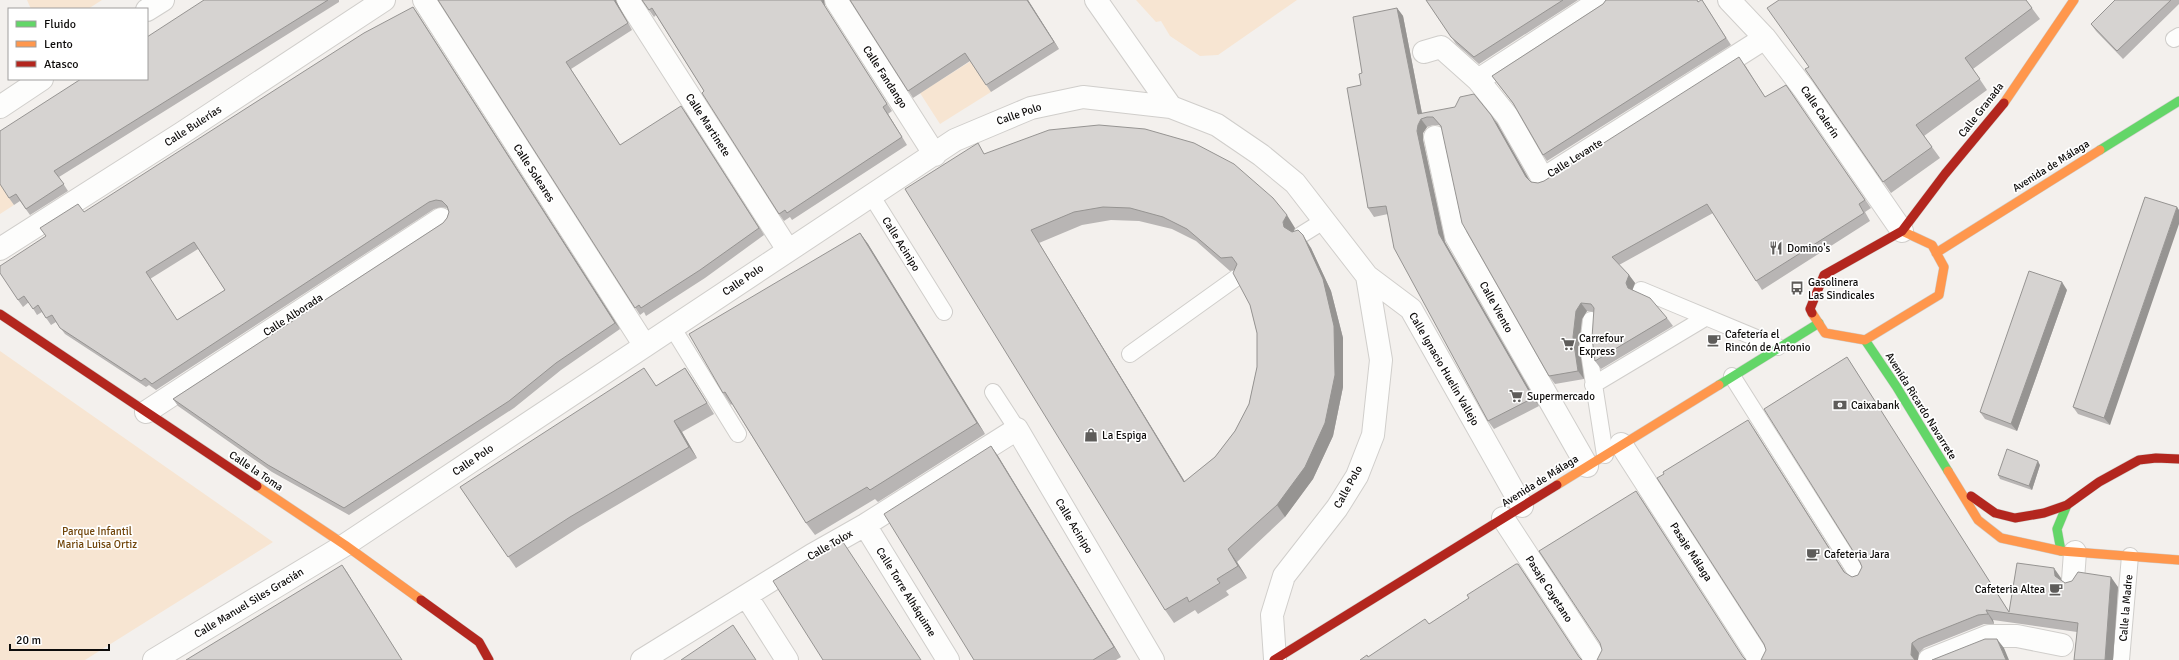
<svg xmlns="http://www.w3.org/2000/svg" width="2179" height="660" font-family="Signika,sans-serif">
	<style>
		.green { fill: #f7e5d2 }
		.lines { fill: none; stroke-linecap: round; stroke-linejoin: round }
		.lane-casing { stroke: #d0cecb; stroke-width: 18 }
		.street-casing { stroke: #d0cecb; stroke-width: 24 }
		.fast-casing { stroke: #d0cecb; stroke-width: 10 }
		.slow-casing { stroke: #d0cecb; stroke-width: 10 }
		.jam-casing { stroke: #d0cecb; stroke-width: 10 }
		.lane { stroke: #fdfdfc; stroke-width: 16 }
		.street { stroke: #fdfdfc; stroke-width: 22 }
		.fast { stroke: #63d668; stroke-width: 9 }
		.slow { stroke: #ff974d; stroke-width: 9 }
		.jam { stroke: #b3261e; stroke-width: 9 }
		.wall { fill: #b8b5b4; fill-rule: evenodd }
		.shaded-wall { fill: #969492 }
		.building { fill: #d6d3d1; stroke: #969492; fill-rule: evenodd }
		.labels { text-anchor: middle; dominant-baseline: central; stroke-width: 3.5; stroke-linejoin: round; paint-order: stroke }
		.street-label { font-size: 11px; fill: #0e0c0b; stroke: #fff }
		.poi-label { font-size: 11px; fill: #0e0c0b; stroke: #fff; text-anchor: start }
		.park-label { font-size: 11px; fill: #71450a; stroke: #fff }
	</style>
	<rect width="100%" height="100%" fill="#f3f0ed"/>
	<path class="green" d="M27 0H102L88 9H31Z
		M1136 0H1297L1218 55 1200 56 1170 36 1161 21 1156 22Z
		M971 61 991 92 940 124 920 93Z
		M0 183 14 205 0 214Z
		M0 351 273 542 85 660H0Z"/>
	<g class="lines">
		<g class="lane-casing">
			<path id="lane" d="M2174 39 2179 36
				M871 195 944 312
				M1301 235 1325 220
				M1641 290 1778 347
				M1591 320 1588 346 1605 455
				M672 327 738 434
				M1130 354 1236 278
				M1732 376 1859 577
				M1593 385 1705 318
				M993 392 1017 429
				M2121 660 2130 556"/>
		</g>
		<g class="street-casing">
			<path id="street" d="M424 0 645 346
				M628 0 788 250
				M836 0 935 155
				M1096 0 1171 107 1217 125 1261 155 1295 183 1367 276 1411 309 1522 506
				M1729 0 1765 38 1804 89 1902 231
				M147 10 163 0
				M1424 52 1441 47 1478 80 1507 116 1543 179 1765 38
				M1478 80 1601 0
				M0 107 42 79
				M1435 137 1456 236 1587 466
				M0 249 182 133 384 0
				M146 412 441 219
				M1621 444 1760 660
				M1503 518 1596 660
				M865 525 948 660
				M2073 580 2075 552
				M747 597 787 660
				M1275 659 1272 615 1284 576 1337 508 1357 476 1373 435 1381 360 1367 276
				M154 660 345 545 955 140 1031 108 1083 97 1171 107
				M642 660 812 555 865 525 1017 429 1153 660
				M1929 660 1989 636H2017L2062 645"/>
		</g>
		<g class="fast-casing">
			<path id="fast" d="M2100 150 2179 101
				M1865 340 1896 386 1948 471
				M1719 385 1819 323
				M2061 551 2057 529 2067 505"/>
		</g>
		<g class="slow-casing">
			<path id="slow" d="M2004 103 2074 0
				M1936 253 2100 150
				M1812 313 1825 333 1865 340 1939 295 1944 267 1932 245 1902 231
				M1948 471 1978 520 2001 538 2061 551 2179 560
				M1557 485 1719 385
				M257 486 345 545 421 600"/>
		</g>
		<g class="jam-casing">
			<path id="jam" d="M1812 313 1810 309 1824 275 1902 231 1945 174 2004 103
				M0 314 257 486
				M1971 496 1995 513 2015 518 2044 513 2067 505 2099 482 2139 460 2156 458 2179 459
				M421 600 479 642 489 660
				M1274 660 1557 485"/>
		</g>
		<use href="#lane" class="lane"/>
		<use href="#street" class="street"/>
		<use href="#fast" class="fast"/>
		<use href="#slow" class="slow"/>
		<use href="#jam" class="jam"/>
	</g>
	<path class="wall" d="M204 0H339V2L59 177 68 191 30 215 20 201 14 205 9 198Z
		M438 0 616 1 632 30 571 69 620 145 686 113 764 235 705 278 646 316 644 312 640 315Z
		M642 0H824L825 7 892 111 888 114 907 145 792 220 790 217 784 221 779 214 704 91 656 15 654 17Z
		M850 0H1028L1059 49 991 92 970 61 913 98Z
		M1426 0H1578L1479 64 1456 44Z
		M1606 0H1697L1698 2 1702 0 1731 45 1547 161 1543 155 1515 106 1492 76 1603 4Z
		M2026 0 2040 19 1973 69 1987 90 1924 136 1940 158 1891 193 1805 69 1809 67Z
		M2115 0H2179V4L2123 59 2096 31 2091 24Z
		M413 7 620 329 561 370 514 408 349 515 272 472 178 406 173 399 443 223 447 218 449 212 447 208 441 207 434 209 156 390 149 385 146 387 65 334 56 322 51 325 42 312 37 315 29 302 23 307 18 300ZM198 249 225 290 177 320 150 279Z
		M1397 8 1403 16 1422 113 1497 123 1529 179 1531 182 1538 183 1544 181 1745 65 1765 97 1786 85 1871 208 1865 212 1870 221 1762 290 1713 213 1619 265 1629 275 1635 283 1632 290 1667 318 1673 326 1601 369 1595 361 1594 312 1587 311 1582 319 1579 345 1584 379 1555 384 1549 376 1442 128 1439 125H1433L1427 127 1423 133V140L1445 242 1539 406 1494 429 1488 421 1388 214 1374 217 1368 208 1361 85 1362 73Z
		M985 153 1295 228 1293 232 1311 248 1331 291 1343 338V387L1333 436 1313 479 1285 517 1237 562 1247 578 1226 591 1229 595 1198 614 1195 610 1174 623 1165 610ZM1111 220 1139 221 1172 229 1196 241 1230 271 1234 270 1250 305 1257 333V367L1249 404 1235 431 1215 457 1185 482 1039 243 1082 225Z
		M2145 197 2110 425 2078 414 2073 407Z
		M860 233 868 244 985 434 878 502 875 499 815 535 806 523 732 404 731 405 723 393Z
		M2067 290 2017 431 1985 419 1980 412Z
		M1853 367 2009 612 2061 578V580L2065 583 2118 587 2113 660H2074L2077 632 1993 620 1994 624H1984L1924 648 1919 653 1766 650 1754 429 1845 573 1852 577 1858 575 1862 567Z
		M685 368 693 380 714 414 682 432 697 458 578 528 516 568 460 487 656 386Z
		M991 446 998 456 1121 657 1116 660H974Z
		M2040 465 2032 490 2000 479 1998 475Z"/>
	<path class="shaded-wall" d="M614 0H616V1L632 30 628 23Z
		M821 0H824L825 7 892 111Z
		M1027 0H1028L1059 49 1054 42Z
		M413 7 418 14 620 329 615 323Z
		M1397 8 1403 16 1423 119 1418 114Z
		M681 106 686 113 764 235 759 228Z
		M883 107 888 114 907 145 902 137Z
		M1491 115 1497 123 1532 185 1526 177Z
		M1421 119 1427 127 1423 133V140L1445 242 1539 406 1533 398 1439 234 1417 131 1418 125Z
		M2177 207 2179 210V224L2110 425 2104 418Z
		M1287 215 1295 228 1292 235 1284 227 1283 222Z
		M1031 230 1039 243 1193 495 1184 482Z
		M860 233 868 244 985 434 977 423Z
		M1303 235 1311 248 1331 291 1343 338V387L1333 436 1313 479 1285 517 1277 505Z
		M1629 275 1635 283 1632 291 1628 288 1626 283Z
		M2062 282 2067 290 2017 431 2011 424Z
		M1581 303 1587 311 1582 319 1579 345 1584 379 1578 371 1573 337 1576 311Z
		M1847 357 1853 367 2010 614H2009Z
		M685 368 693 380 714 414 707 403Z
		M1748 420 1754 429 1851 582 1844 572Z
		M674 421 682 432 697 458 689 447Z
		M991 446 998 456 1121 657 1114 647Z
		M2038 461 2040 465 2032 490 2029 486Z
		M1636 491 1643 501 1745 660Z
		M1228 549 1237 562 1247 578 1238 566Z
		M1518 564 1525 574 1581 660Z
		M342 565 347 572 402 660Z
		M2054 568 2061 578 2062 586 2055 576Z
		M2111 577 2118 587 2113 660H2105Z
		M1986 610 1993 620 1994 624 1988 614Z
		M1997 639 2004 648 2009 660H2006Z
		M1912 643 1919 653 1918 660H1914L1911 655Z"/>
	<path class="building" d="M204 0H328L54 171 64 184 26 209 16 194 9 198 0 184V131L81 79H147V37Z
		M438 0H614L628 23 566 62 620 145 681 106 759 228 700 270 641 308 639 305 635 308Z
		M642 0H821L887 104 883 107 902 137 787 213 785 210 779 214 702 93 704 91 652 8 649 10Z
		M850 0H1027L1054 42 986 85 965 53 908 91Z
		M1426 0H1563L1474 57 1451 37Z
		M1606 0H1697L1698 2 1701 0H1702L1726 38 1543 155 1513 103 1492 76 1603 4Z
		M1779 0H2026L2032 8 1965 58 1980 79 1916 125 1932 147 1883 182 1805 69 1809 67 1767 8Z
		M2115 0H2171L2117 51 2091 24Z
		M413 7 615 323 556 363 509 401 344 508 268 465 173 399 443 223 447 218 449 212 447 206 442 201 436 200 429 202 152 384 145 378 141 381 60 328 52 315 46 318 38 305 33 309 24 296 18 300 0 273V266L46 236 40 228 78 204 84 212 364 33ZM194 242 225 290 177 320 146 272Z
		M1397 8 1418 114 1455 107 1460 97 1474 94 1491 115 1526 177 1531 182 1538 183 1544 181 1739 57 1765 97 1786 85 1865 200 1859 204 1864 213 1756 281 1707 204 1612 257 1629 275 1626 283 1628 288 1650 298 1667 318 1595 361 1592 338 1594 308 1591 304 1581 303 1576 311 1573 337 1578 371 1549 376 1462 223 1441 126 1433 117H1427L1421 119 1418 125 1417 131 1439 234 1533 398 1488 421 1394 248 1386 206 1368 208 1347 88 1361 85 1359 74 1362 73 1353 17Z
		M1099 125 1145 129 1194 143 1234 164 1273 198 1287 215 1283 222 1284 227 1292 232 1298 230 1303 235 1323 279 1334 326 1335 375 1325 423 1305 467 1277 505 1228 549 1238 566 1217 579 1220 583 1189 602 1187 597 1165 610 905 189 978 143 984 154 1049 130ZM1103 207 1130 208 1163 217 1187 229 1221 258 1232 257 1237 264 1233 273 1250 305 1257 333V367L1249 404 1235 431 1215 457 1184 482 1031 230 1074 212Z
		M2145 197 2177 207 2104 418 2073 407Z
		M860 233 977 423 870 490 867 487 806 523 725 392 723 393 689 334Z
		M2029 271 2062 282 2011 424 1980 412Z
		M1847 357 2009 612 2017 563 2054 568 2055 576 2065 583 2072 581 2078 572 2111 577 2105 660H2074L2078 623 1986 610 1988 614 1978 615 1918 639 1912 643 1911 655 1915 660H1761L1766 650 1764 644 1657 478 1664 474 1663 472 1748 420 1844 572 1852 577 1858 575 1862 567 1860 562 1764 409Z
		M644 368 656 386 685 368 707 403 674 421 689 447 570 517 508 557 460 487Z
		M991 446 1114 647 1093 660H974L884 514Z
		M2007 449 2038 461 2029 486 1998 475Z
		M1636 491 1743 657 1746 660H1597L1602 650 1600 643 1539 551Z
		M841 539 921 660H823L773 581Z
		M1516 564H1518L1579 657 1582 660H1360L1367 655 1368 657 1425 619 1429 624 1469 598 1467 595Z
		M342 565 402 660H186Z
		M733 625 756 660H681Z
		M1985 639H1997L2006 660H1932Z"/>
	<defs>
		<g id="restaurant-bare" transform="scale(1.08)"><path d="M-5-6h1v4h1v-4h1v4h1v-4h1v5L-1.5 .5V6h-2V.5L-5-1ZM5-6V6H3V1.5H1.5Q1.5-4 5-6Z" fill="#5e5c5a" stroke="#fff" stroke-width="2.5" paint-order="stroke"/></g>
		<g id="bus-bare" transform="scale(1.08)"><path d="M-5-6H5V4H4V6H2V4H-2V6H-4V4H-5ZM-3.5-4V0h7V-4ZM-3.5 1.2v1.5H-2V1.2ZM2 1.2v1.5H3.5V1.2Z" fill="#5e5c5a" stroke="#fff" stroke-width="2.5" paint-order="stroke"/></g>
		<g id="cafe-bare" transform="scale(1.08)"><path d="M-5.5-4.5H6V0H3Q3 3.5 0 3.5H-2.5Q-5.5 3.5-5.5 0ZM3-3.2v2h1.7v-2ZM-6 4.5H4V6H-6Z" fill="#5e5c5a" stroke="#fff" stroke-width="2.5" paint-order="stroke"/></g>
		<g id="supermarket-bare" transform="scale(1.08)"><path d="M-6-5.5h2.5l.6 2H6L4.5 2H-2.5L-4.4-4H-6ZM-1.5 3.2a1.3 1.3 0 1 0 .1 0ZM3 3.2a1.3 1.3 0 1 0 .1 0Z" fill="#5e5c5a" stroke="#fff" stroke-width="2.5" paint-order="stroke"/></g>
		<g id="bank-bare" transform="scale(1.08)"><path d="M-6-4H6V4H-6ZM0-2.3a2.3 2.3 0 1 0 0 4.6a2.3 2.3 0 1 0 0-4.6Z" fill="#5e5c5a" stroke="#fff" stroke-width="2.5" paint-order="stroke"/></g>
		<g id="shop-bare" transform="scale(1.08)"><path d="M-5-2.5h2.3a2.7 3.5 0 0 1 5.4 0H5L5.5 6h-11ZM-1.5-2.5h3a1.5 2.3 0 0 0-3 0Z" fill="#5e5c5a" stroke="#fff" stroke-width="2.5" paint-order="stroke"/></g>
	</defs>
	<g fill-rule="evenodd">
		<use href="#restaurant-bare" x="1776" y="248"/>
		<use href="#bus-bare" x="1797" y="288"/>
		<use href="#cafe-bare" x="1714" y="340"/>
		<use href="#supermarket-bare" x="1568" y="344"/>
		<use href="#supermarket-bare" x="1516" y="396"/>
		<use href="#bank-bare" x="1840" y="405"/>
		<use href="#shop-bare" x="1091" y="435"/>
		<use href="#cafe-bare" x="1813" y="554"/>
		<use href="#cafe-bare" x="2056" y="589"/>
	</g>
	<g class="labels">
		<g class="street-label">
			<text transform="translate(885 77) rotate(57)">Calle Fandango</text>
			<text transform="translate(1981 110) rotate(-52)">Calle Granada</text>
			<text transform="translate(1820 112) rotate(56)">Calle Calerín</text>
			<text transform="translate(1019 114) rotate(-19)">Calle Polo</text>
			<text transform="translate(708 125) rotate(57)">Calle Martinete</text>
			<text transform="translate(193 126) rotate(-33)">Calle Bulerías</text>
			<text transform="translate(1575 158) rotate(-32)">Calle Levante</text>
			<text transform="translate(2051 166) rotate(-32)">Avenida de Málaga</text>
			<text transform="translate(534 173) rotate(57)">Calle Soleares</text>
			<text transform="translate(901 244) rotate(58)">Calle Acinipo</text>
			<text transform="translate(743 280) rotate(-34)">Calle Polo</text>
			<text transform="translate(1496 307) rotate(61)">Calle Viento</text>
			<text transform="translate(293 315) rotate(-33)">Calle Alborada</text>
			<text transform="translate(1444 369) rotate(60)">Calle Ignacio Huelin Vallejo</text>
			<text transform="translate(1921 406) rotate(58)">Avenida Ricardo Navarrete</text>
			<text transform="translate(473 460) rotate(-34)">Calle Polo</text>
			<text transform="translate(256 471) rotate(34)">Calle la Toma</text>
			<text transform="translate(1540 481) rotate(-32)">Avenida de Málaga</text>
			<text transform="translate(1348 487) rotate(-61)">Calle Polo</text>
			<text transform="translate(1074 526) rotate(59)">Calle Acinipo</text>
			<text transform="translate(830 545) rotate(-30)">Calle Tolox</text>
			<text transform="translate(1691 552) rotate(57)">Pasaje Málaga</text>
			<text transform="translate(1549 589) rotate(57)">Pasaje Cayetano</text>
			<text transform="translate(906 592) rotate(58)">Calle Torre Alháquime</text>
			<text transform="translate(249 603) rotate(-31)">Calle Manuel Siles Gracián</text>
			<text transform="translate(2126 608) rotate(-85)">Calle la Madre</text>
		</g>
		<g class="poi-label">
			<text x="1787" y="248">Domino's</text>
			<text x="1808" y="282">Gasolinera<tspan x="1808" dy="13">Las Sindicales</tspan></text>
			<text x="1725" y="334">Cafetería el<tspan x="1725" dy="13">Rincón de Antonio</tspan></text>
			<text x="1579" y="338">Carrefour<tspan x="1579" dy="13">Express</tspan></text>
			<text x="1527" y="396">Supermercado</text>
			<text x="1851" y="405">Caixabank</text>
			<text x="1102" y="435">La Espiga</text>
			<text x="1824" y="554">Cafeteria Jara</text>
			<text x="2045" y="589" text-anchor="end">Cafeteria Altea</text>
		</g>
		<g class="park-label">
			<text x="97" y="531">Parque Infantil<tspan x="97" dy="13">Maria Luisa Ortiz</tspan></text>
		</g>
	</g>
	<rect x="8" y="8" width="140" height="72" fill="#ffffff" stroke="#9f9e9d"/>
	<rect x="16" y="21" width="20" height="6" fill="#63d668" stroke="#9f9e9d"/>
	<text x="44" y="28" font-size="12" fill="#0e0c0b">Fluido</text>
	<rect x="16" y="41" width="20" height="6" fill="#ff974d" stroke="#9f9e9d"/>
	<text x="44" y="48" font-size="12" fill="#0e0c0b">Lento</text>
	<rect x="16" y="61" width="20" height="6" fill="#b3261e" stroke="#9f9e9d"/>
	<text x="44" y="68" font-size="12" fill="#0e0c0b">Atasco</text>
	<path d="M10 644v6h99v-6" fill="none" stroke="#0e0c0b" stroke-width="2"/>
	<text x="16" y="644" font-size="12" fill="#0e0c0b" stroke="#ffffff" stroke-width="3" paint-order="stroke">20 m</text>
</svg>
